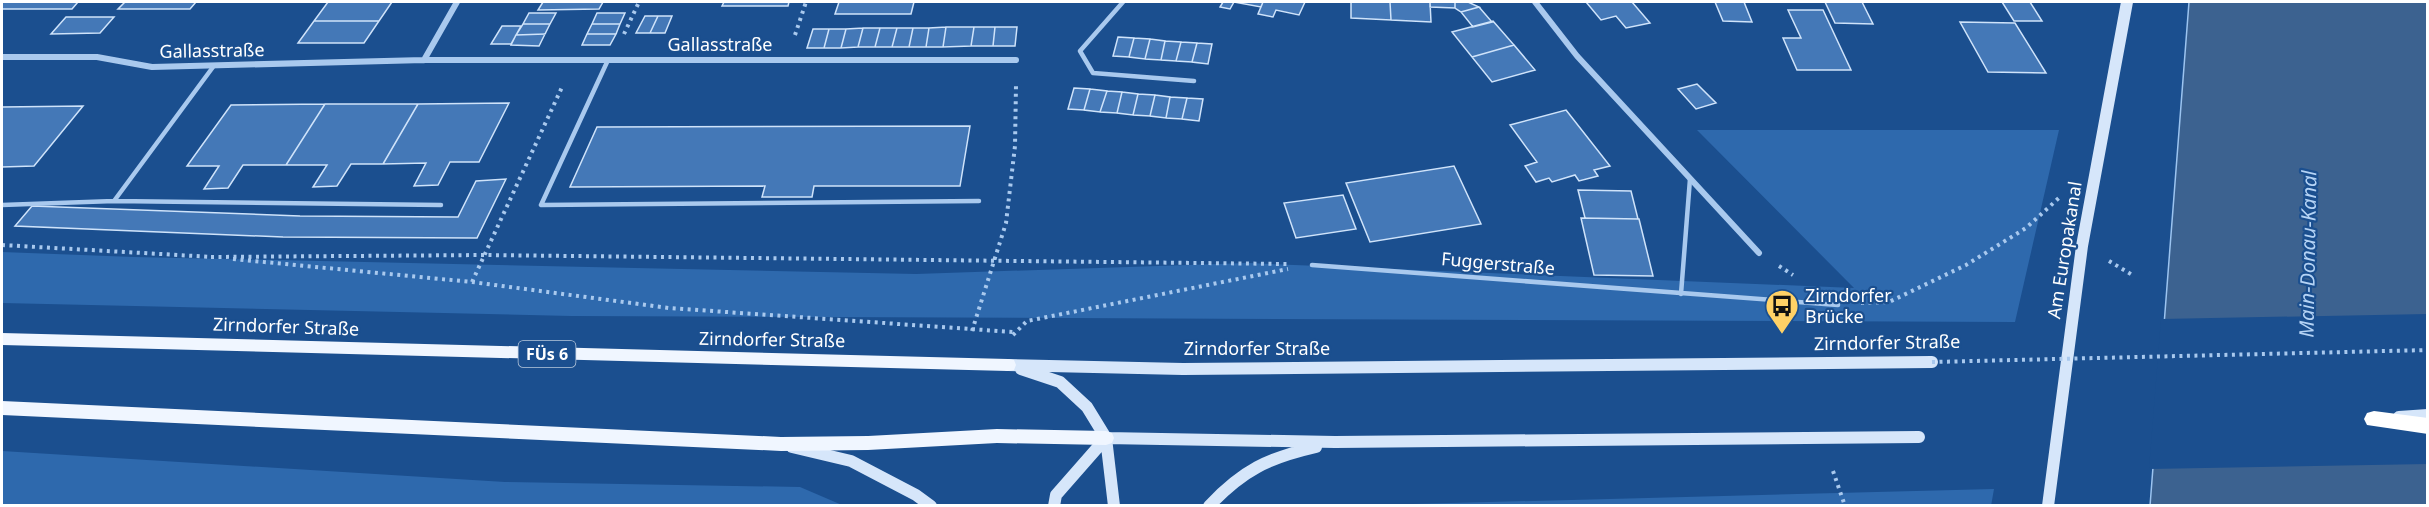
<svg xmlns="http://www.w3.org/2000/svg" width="2429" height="507" font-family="'Noto Sans',sans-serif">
	<rect width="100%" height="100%" fill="#1b4f8f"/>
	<!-- green -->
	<path fill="#2e69ad" d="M1697 130H2059L2015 322 571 316 2 303V252L134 257 916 274 1248 263 1854 288Z
		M2 451 505 482 800 487 842 505H2Z
		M1994 489 1991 506 1374 505Z"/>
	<!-- water -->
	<path fill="#3c6290" stroke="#9cc4f0" stroke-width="1.5" d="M2189 2H2427V505L2150 506Z"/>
	<!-- pier -->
	<path fill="#1b4f8f" d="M2427 314 2428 464 2149 469 2161 319Z"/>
	<!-- building -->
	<path fill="#4478b7" stroke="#cfe3fa" stroke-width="1.5" d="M2 2H78L72 9H2Z
		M125 2H196L190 9H118Z
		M328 2H392L379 21H314Z
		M543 2H603L599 9 538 10Z
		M724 2H789L788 6H722Z
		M839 2H914L911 14H835Z
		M1223 2H1263L1261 7 1234 2 1230 9 1220 7Z
		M1263 2H1305L1299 15 1276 10 1273 17 1258 14Z
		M1351 2H1390L1391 20 1351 18Z
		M1390 2H1430L1431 22 1391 20Z
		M1430 2H1455V8L1430 7Z
		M1455 2H1468L1479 7 1461 12 1455 8Z
		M1586 2H1632L1650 23 1626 28 1616 16 1601 20Z
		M1715 2H1744L1752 22 1723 21Z
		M1825 2H1862L1873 24 1835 23Z
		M2002 2H2030L2042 21H2014Z
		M1479 7 1492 22 1473 27 1461 12Z
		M1788 10H1823L1851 70H1797L1783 38H1801Z
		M529 13H556L550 24H523Z
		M597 13H625L620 24H592Z
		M645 16H658L650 33H636Z
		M658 16H672L665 33H650Z
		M66 17H114L100 33 51 34Z
		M314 21H379L364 43H298Z
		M1493 21 1514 45 1472 57 1452 32Z
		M1960 22 2015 23 2046 73 1988 72Z
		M523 24H550L545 34 516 35Z
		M592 24H620L616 34H587Z
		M502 26H521L511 44H491Z
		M946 27 943 47H926L929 28Z
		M946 27H974L971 46 943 47Z
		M974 27H995L993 46H971Z
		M995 27H1017L1015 46H993Z
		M863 28 858 47 841 48 846 29Z
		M863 28H880L875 47H858Z
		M880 28H897L892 47H875Z
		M897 28H913L909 47H892Z
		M913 28H929L926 47H909Z
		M813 29H829L824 48H807Z
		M829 29H846L841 48H824Z
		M545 34 539 46 511 45 516 35Z
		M587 34H616L610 45H582Z
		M1118 37 1134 38 1129 57 1113 56Z
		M1134 38 1150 39 1145 59 1129 57Z
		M1150 39 1165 41 1161 60 1145 59Z
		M1165 41 1181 42 1176 61 1161 60Z
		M1181 42 1197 43 1192 62 1176 61Z
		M1197 43 1212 44 1208 64 1192 62Z
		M1514 45 1535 70 1492 82 1472 57Z
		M1697 84 1716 103 1696 109 1678 89Z
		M1074 88 1090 89 1084 110 1068 109Z
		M1090 89 1107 91 1100 112 1084 110Z
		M1107 91 1122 92 1117 113 1100 112Z
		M1122 92 1138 94 1133 115 1117 113Z
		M1138 94 1155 95 1150 116 1133 115Z
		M1155 95 1170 97 1166 118 1150 116Z
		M1170 97 1187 98 1182 119 1166 118Z
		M1187 98 1203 99 1199 121 1182 119Z
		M509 103 479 162H450L438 185 414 186 426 163 383 164 418 104Z
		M325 104H418L383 164H351L337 186 313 187 327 165H286Z
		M325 104 286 165H243L228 188 204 189 219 166H187L231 105Z
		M83 106 34 166 2 167V107Z
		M1566 110 1610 166 1594 170 1598 176 1579 181 1575 175 1552 182 1549 178 1536 182 1525 166 1537 162 1510 125Z
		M970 126 960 186H814L812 197H762L765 186 570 187 597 127Z
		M1454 166 1481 224 1370 242 1346 183Z
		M506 179 477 238 283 237 15 226 32 206 300 216 458 217 476 181Z
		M1578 190 1631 191 1638 219 1585 218Z
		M1343 195 1356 229 1296 238 1284 203Z
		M1581 218 1639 219 1653 276 1594 275Z"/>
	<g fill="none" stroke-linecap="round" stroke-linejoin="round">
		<!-- path -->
		<path stroke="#a9c9ee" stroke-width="4" stroke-dasharray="3 4.5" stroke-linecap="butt" d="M624 34 639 2
			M795 35 806 2
			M2 245 213 257
			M211 257 484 255 1287 264
			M233 259 472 282 669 308 1013 332
			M2109 261 2134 276
			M1779 266 1793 275
			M472 282 563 85
			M1861 303 1889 302 1966 265 2026 228 2060 197
			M972 331 1006 223 1015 146 1016 85
			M1013 335 1027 321 1288 269
			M1833 471 1845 506"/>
		<!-- lane -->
		<path stroke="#a9c9ee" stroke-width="4.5" d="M1123 2 1080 51 1093 73 1194 81
			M608 60 541 205 979 201
			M213 67 114 201 441 205
			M2 205 114 201
			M1312 265 1838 305
			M1681 294 1690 179"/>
		<!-- street -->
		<path stroke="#a9c9ee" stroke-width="6" d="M1535 2 1577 56 1759 253
			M2 57H97L152 67 424 60H1016
			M424 60 457 2"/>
		<!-- secondary -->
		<path stroke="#d6e6fa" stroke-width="12" d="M1008 365 1183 369 1932 362
			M1021 369 1060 382 1087 407 1106 438 1114 506
			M2399 417 2428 415
			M1106 438 1335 442 1919 437
			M792 447 851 461 916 495 931 506
			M1054 506 1056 495 1106 438
			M1209 506C1243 470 1268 458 1316 447
			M2048 506 2082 246 2127 2"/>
		<!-- primary -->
		<path fill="#f0f6ff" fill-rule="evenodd" d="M2 333 1008 359 1014 360 1016 365 1014 370 1008 371 2 345Z
			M2 401 781 437 868 436 997 429 1106 431 1112 433 1114 438 1112 443 1106 445 997 443 868 450 781 451 2 415Z"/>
		<!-- highway -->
		<path fill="#fff" fill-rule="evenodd" d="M2374 411 2428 418V434L2367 425 2364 419 2367 413Z"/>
		<!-- path-bridge -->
		<path stroke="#a9c9ee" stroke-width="4" stroke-dasharray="3 4.5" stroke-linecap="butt" d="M1932 362 2428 350"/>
	</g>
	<!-- icons -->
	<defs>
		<g id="bus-pin" transform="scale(1.725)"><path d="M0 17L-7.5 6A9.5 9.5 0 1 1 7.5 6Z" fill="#ffd166" stroke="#1b4f8f"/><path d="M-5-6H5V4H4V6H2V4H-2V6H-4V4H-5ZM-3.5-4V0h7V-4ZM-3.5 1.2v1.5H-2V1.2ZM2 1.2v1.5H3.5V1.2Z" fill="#111"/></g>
	</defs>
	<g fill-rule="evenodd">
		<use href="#bus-pin" x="1782" y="306"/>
	</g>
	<g text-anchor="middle" stroke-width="4.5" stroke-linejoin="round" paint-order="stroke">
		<!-- shield labels -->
		<rect fill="#1b4f8f" stroke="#bbcadd" stroke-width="1.5" x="518.5" y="341" width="57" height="26" rx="4.5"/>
		<g font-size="16" font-weight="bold" fill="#fff">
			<text x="547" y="360">FÜs 6</text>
		</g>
		<!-- street labels -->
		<g font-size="18" fill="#fff" stroke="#1b4f8f">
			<text x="720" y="51">Gallasstraße</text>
			<text transform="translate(212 51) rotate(-1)" y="6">Gallasstraße</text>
			<text transform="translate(2065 250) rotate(-81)" y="6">Am Europakanal</text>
			<text transform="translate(1498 264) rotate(5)" y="6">Fuggerstraße</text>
			<text transform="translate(286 327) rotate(2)" y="6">Zirndorfer Straße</text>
			<text transform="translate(772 340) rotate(1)" y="6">Zirndorfer Straße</text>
			<text transform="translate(1887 343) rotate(-1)" y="6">Zirndorfer Straße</text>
			<text x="1257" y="355">Zirndorfer Straße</text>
		</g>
		<!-- poi labels -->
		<g font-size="18" fill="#fff" stroke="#1b4f8f" text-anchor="start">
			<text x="1805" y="302">Zirndorfer<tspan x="1805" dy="21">Brücke</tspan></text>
		</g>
		<!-- water labels -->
		<g font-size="20" font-style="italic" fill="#b5d3f5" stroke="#1b4f8f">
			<text transform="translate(2308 254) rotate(-89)" y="7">Main-Donau-Kanal</text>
		</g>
	</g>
	<!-- border -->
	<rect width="2429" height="507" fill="none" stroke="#ffffff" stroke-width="6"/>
</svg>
